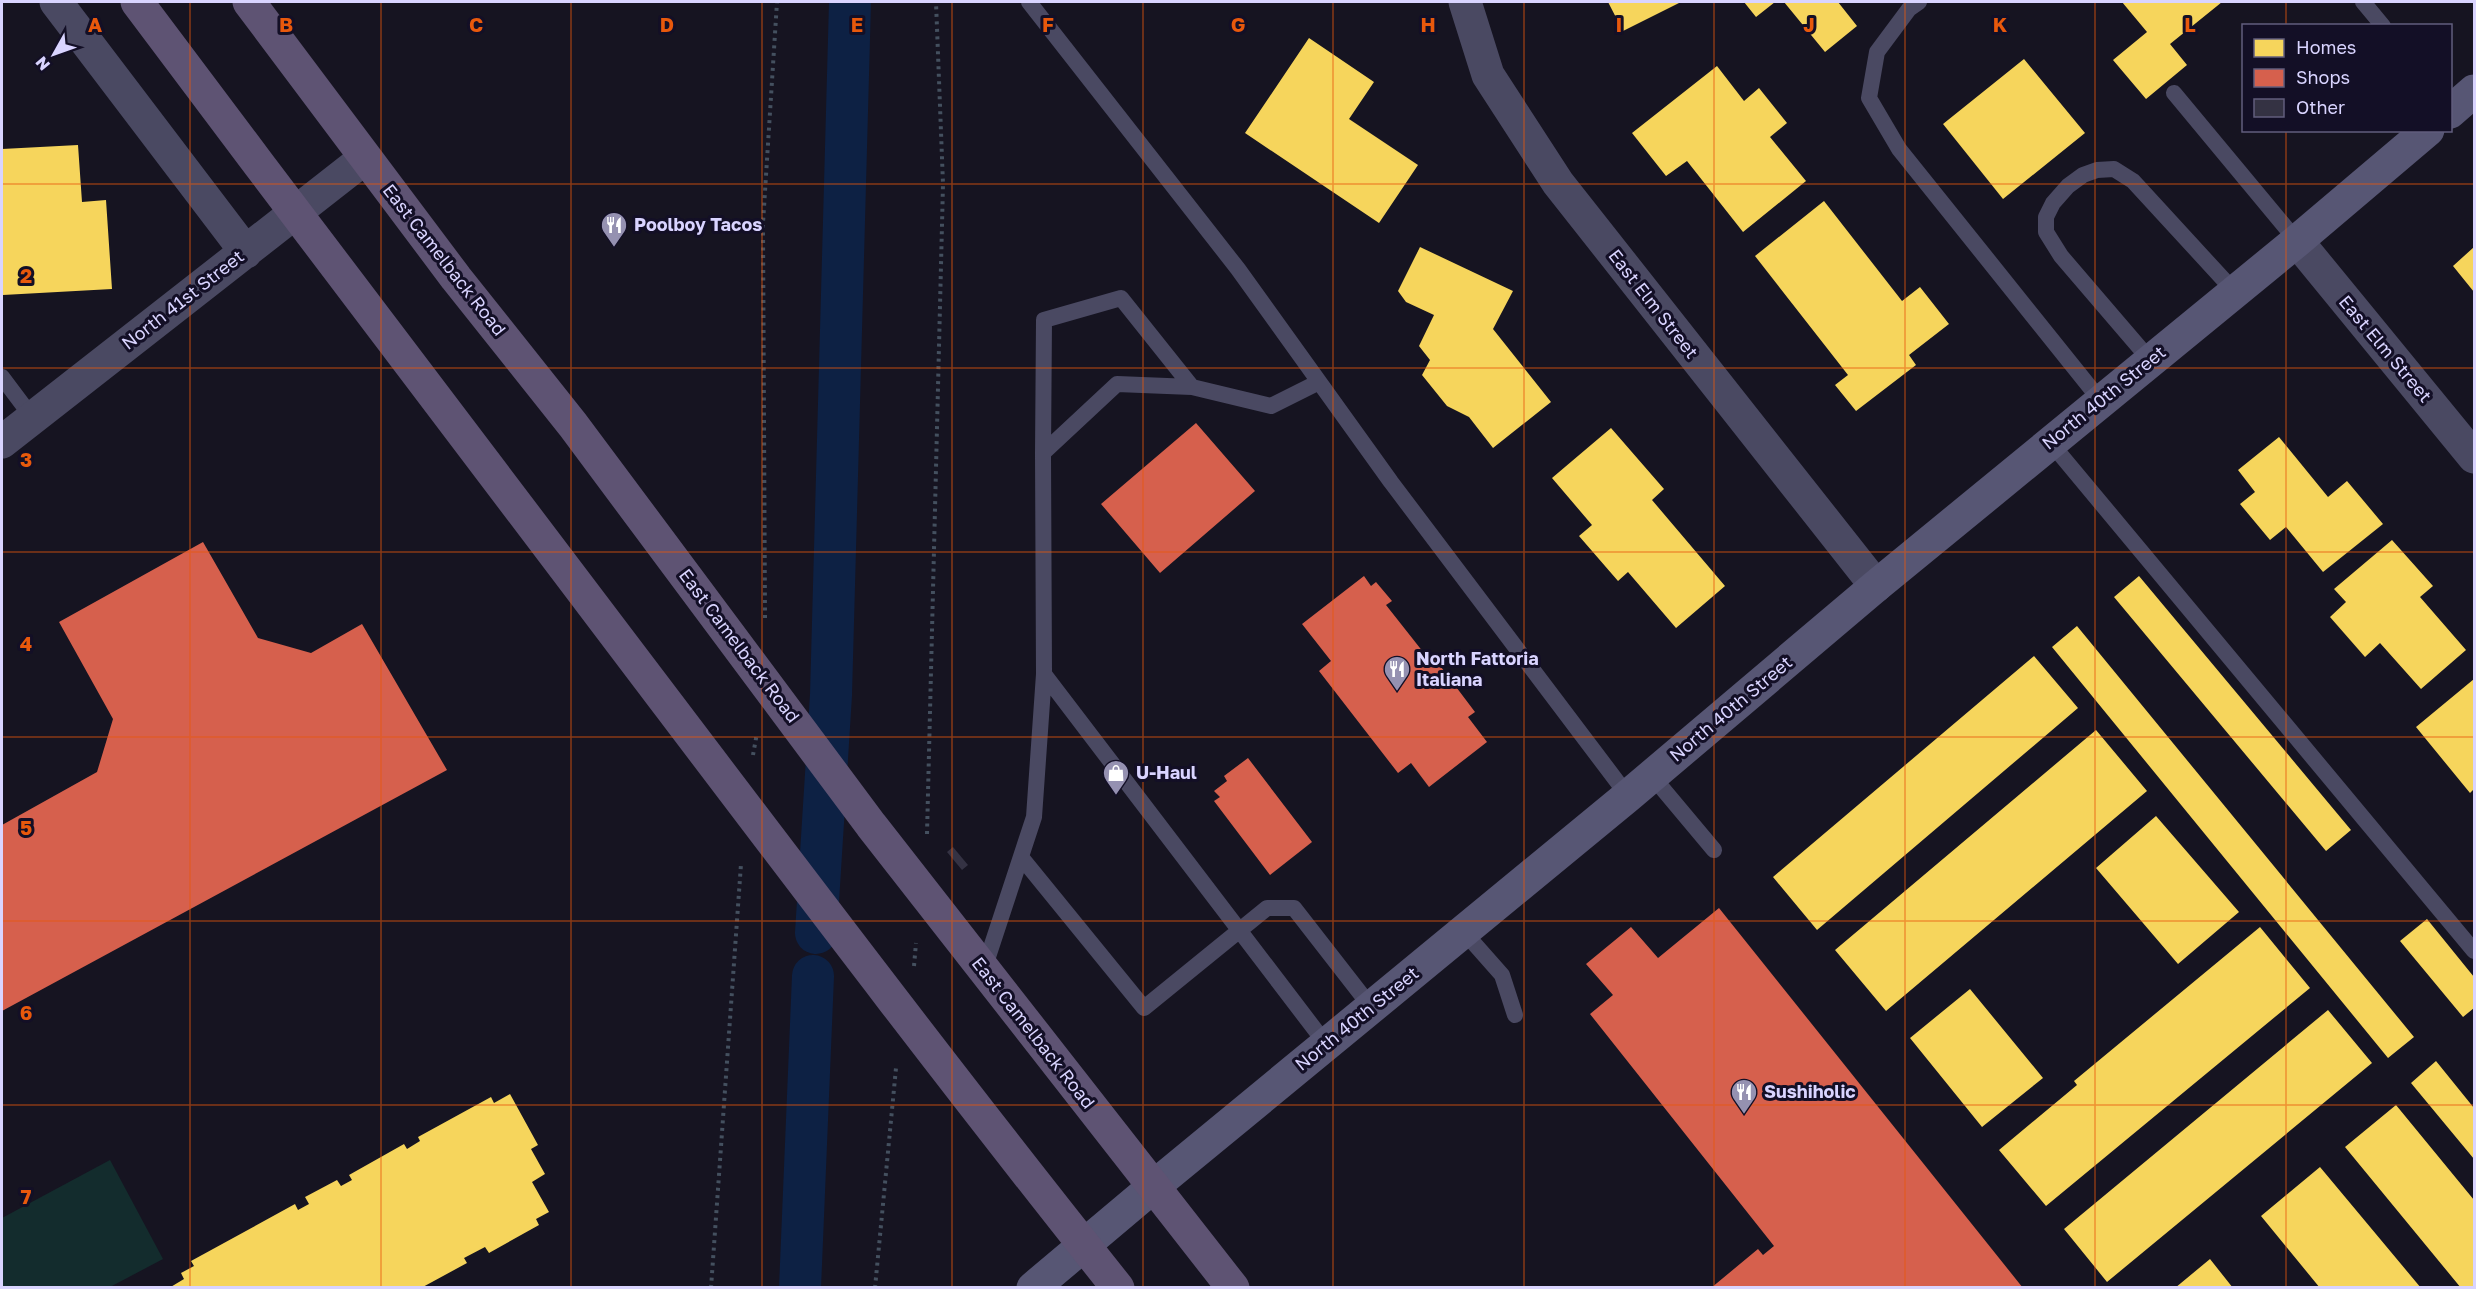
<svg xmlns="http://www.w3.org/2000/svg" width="2476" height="1289" font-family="'Golos Text',sans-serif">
	<rect width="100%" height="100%" fill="#161421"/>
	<!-- green -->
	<path fill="#132c2d" d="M110 1160 163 1259 110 1287H2V1218Z"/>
	<!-- homes -->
	<path fill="#f6d55c" d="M1608 2H1681L1623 31Z
		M1744 2H1775L1756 17Z
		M1784 2H1838L1857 26 1825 52Z
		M2122 2H2222L2170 44 2187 65 2146 99 2113 60 2147 32Z
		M1309 38 1374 82 1349 119 1418 165 1379 223 1245 133Z
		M2024 59 2085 133 2003 199 1943 124Z
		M1717 66 1744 101 1759 88 1787 123 1770 137 1806 181 1743 232 1687 161 1666 176 1632 133Z
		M78 145 82 202 106 200 112 289 3 295 2 149Z
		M1824 201 1902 301 1920 287 1949 324 1909 355 1916 365 1856 411 1835 385 1848 375 1755 256Z
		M1420 247 1513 291 1493 329 1551 402 1493 448 1469 417 1447 406 1422 375 1430 360 1419 346 1434 315 1406 302 1398 291Z
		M2474 247V292L2453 266Z
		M1611 428 1664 489 1652 500 1725 586 1676 628 1628 572 1618 581 1579 536 1592 525 1552 478Z
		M2279 437 2328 497 2347 481 2383 524 2323 572 2286 527 2270 540 2240 504 2255 492 2238 470Z
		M2392 540 2433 586 2420 597 2466 650 2421 689 2380 643 2365 657 2330 617 2346 602 2334 589Z
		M2139 576 2351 830 2326 851 2114 597Z
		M2077 626 2414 1037 2388 1058 2052 647Z
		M2034 656 2078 708 1817 930 1773 877Z
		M2474 679V789L2470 793 2416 727Z
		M2096 730 2147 791 1886 1011 1835 950Z
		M2156 816 2239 912 2178 964 2096 868Z
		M2427 919 2474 977V1008L2463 1017 2400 941Z
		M2260 927 2310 988 2046 1206 1999 1150 2077 1085 2074 1081Z
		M1970 989 2043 1078 1982 1127 1910 1038Z
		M2328 1010 2372 1063 2107 1282 2064 1229Z
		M2436 1061 2474 1108V1159L2411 1083Z
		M510 1094 538 1145 531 1149 545 1174 532 1182 549 1212 536 1219 539 1225 489 1253 485 1247 464 1258 467 1263 421 1288H169L184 1279 181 1273 194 1266 191 1261 295 1204 298 1210 309 1204 305 1197 337 1180 341 1186 352 1180 349 1175 404 1144 407 1149 420 1141 418 1137 491 1097 494 1103Z
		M2396 1105 2474 1200V1288H2461L2345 1147Z
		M2320 1167 2421 1288H2320L2261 1216Z
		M2210 1259 2233 1288H2175Z"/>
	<!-- shops -->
	<path fill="#d6604d" d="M1196 423 1255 491 1160 573 1101 504Z
		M203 542 258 638 311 653 362 624 447 770 2 1011V825L97 772 113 719 59 622Z
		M1364 576 1371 586 1376 582 1392 601 1386 605 1431 662 1435 659 1475 712 1468 717 1487 742 1429 787 1411 763 1398 773 1319 671 1331 661 1302 624Z
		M1248 758 1312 842 1270 875 1214 801 1220 797 1214 791 1227 781 1224 776Z
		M1719 908 2023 1288H1711L1758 1249 1763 1255 1774 1246 1590 1014 1613 995 1586 964 1631 927 1658 958Z"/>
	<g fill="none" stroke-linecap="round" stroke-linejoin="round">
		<!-- canal -->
		<path stroke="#0d2144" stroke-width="42" d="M816 933 831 695 850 2
			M800 1288 813 976"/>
	</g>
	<!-- building -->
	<path fill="#343243" d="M953 847 968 865 962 870 947 852Z"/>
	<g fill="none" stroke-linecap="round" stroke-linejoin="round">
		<!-- path -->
		<path stroke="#44505f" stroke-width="4" stroke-dasharray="3 4.5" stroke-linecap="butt" d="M765 618 763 223 777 2
			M753 755 757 733
			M927 834 943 184 936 2
			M914 966 916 943
			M711 1288 741 864
			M875 1288 896 1068"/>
		<!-- lane -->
		<path stroke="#4a4962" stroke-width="16" d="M1029 2 1238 269 1391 482 1628 796
			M1919 2 1909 9 1877 52 1869 98 1899 149 2101 401
			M2363 2 2383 26
			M2174 93 2297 241
			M2151 361 2061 256 2046 232V217L2053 203 2068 186 2083 175 2097 170 2114 169 2133 181 2235 292
			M2 377 32 417
			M1319 382 1271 406 1192 387 1117 384 1043 453 1044 674 1326 1044
			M2050 442 2474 951
			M1043 453 1044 320 1121 298 1192 387
			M1652 776 1714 850
			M1021 857 1144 1008 1267 908H1294L1371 1007
			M1464 932 1502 975 1515 1015
			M984 969 1034 817 1044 674"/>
		<!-- street -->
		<path stroke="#4a4962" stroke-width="33" d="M56 2 246 252
			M1465 2 1488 75 1558 183 1876 586
			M2297 241 2474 457
			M2 442 365 158"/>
		<!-- secondary -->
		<path stroke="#575674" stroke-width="33" d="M2450 112 2474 91
			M1033 1288 1153 1187 1628 796 1876 586 2297 241 2428 130"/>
		<!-- primary -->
		<path stroke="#5e5373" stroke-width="33" d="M137 2C301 221 466 439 632 657 792 868 952 1080 1118 1288
			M249 2 456 278 573 425 871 825 1233 1288"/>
	</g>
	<!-- grid -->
	<path fill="none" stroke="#e8590c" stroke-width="1.5" stroke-opacity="0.55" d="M190 2V1288M381 2V1288M571 2V1288M762 2V1288M952 2V1288M1143 2V1288M1333 2V1288M1524 2V1288M1714 2V1288M1905 2V1288M2095 2V1288M2286 2V26M2286 130V1288M2 184H2474M2 368H2474M2 552H2474M2 737H2474M2 921H2474M2 1105H2474"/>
	<!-- icons -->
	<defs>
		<g id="restaurant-pin" transform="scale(1.35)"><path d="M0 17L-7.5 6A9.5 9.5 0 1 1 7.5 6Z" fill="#9591b1" stroke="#130f26"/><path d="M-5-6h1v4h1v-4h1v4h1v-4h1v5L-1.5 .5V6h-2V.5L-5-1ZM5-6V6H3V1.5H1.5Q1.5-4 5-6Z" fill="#fff"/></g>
		<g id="shop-pin" transform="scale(1.35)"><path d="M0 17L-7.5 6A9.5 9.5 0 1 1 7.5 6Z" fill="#9591b1" stroke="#130f26"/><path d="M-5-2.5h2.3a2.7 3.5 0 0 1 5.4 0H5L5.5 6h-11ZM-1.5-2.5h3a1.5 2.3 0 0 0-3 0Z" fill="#fff"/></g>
	</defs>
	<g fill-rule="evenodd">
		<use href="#restaurant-pin" x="614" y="225"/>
		<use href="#restaurant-pin" x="1397" y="669"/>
		<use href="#shop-pin" x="1116" y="773"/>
		<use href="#restaurant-pin" x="1744" y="1092"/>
	</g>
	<g text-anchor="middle" stroke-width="6" stroke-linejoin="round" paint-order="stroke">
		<!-- poi labels -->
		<g font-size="18" font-weight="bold" fill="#d9d4ff" stroke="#130f26" text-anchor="start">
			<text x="634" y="231">Poolboy Tacos</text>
			<text x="1416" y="665">North Fattoria<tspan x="1416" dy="21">Italiana</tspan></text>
			<text x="1136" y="779">U-Haul</text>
			<text x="1764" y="1098">Sushiholic</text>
		</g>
		<!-- street labels -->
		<g font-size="18" fill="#d9d4ff" stroke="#130f26">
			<text transform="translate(444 260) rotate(52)" y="6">East Camelback Road</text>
			<text transform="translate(183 300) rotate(-38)" y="6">North 41st Street</text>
			<text transform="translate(1653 304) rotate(52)" y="6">East Elm Street</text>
			<text transform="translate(2385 349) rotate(50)" y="6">East Elm Street</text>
			<text transform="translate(2104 398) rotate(-39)" y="6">North 40th Street</text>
			<text transform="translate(739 646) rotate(53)" y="6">East Camelback Road</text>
			<text transform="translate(1731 709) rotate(-40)" y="6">North 40th Street</text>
			<text transform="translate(1357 1019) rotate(-39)" y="6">North 40th Street</text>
			<text transform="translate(1033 1033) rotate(52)" y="6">East Camelback Road</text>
		</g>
	</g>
	<g font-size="20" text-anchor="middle" font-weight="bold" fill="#e8590c" stroke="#130f26" stroke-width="6" stroke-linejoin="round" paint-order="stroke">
		<text x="95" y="32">A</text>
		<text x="286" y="32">B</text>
		<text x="476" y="32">C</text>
		<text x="667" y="32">D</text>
		<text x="857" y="32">E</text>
		<text x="1048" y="32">F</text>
		<text x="1238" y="32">G</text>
		<text x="1428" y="32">H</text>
		<text x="1619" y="32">I</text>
		<text x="1809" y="32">J</text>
		<text x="2000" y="32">K</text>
		<text x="2190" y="32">L</text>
		<text x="26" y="283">2</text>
		<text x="26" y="467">3</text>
		<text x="26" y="651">4</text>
		<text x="26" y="835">5</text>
		<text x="26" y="1020">6</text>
		<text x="26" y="1204">7</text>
	</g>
	<!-- border -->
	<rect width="2476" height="1289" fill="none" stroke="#d9d4ff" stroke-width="6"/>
	<!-- legend -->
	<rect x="2242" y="24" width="210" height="108" fill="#130f26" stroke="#625e7d" stroke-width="1.5"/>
	<rect x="2254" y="39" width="30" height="18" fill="#f6d55c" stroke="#625e7d" stroke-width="1.5"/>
	<text x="2296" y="54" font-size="18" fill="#d9d4ff">Homes</text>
	<rect x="2254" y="69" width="30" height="18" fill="#d6604d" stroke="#625e7d" stroke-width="1.5"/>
	<text x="2296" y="84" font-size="18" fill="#d9d4ff">Shops</text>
	<rect x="2254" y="99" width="30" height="18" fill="#343243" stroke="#625e7d" stroke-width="1.5"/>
	<text x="2296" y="114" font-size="18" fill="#d9d4ff">Other</text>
	<!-- north arrow -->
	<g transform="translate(54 54) rotate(230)" stroke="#130f26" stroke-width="4.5" paint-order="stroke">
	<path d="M0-4.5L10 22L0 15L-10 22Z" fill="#d9d4ff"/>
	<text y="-9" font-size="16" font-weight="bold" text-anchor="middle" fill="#d9d4ff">N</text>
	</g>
</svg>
